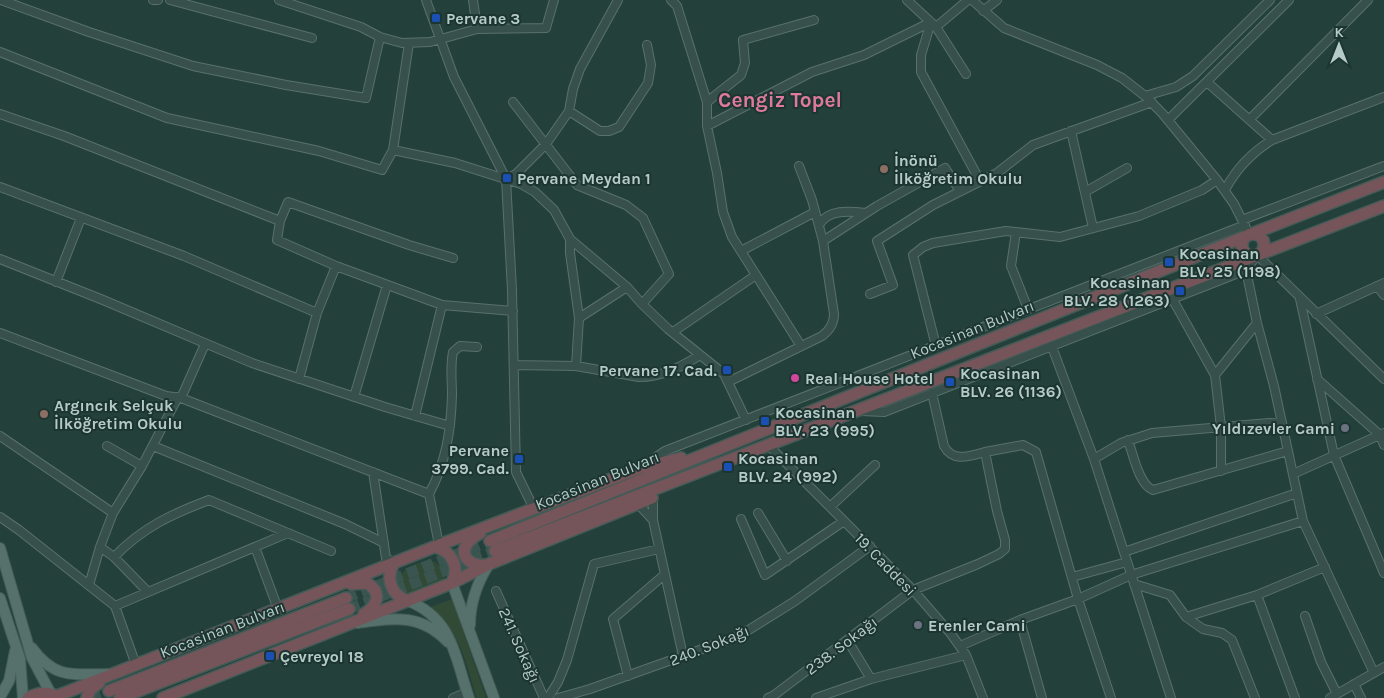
<svg xmlns="http://www.w3.org/2000/svg" width="1384" height="698" font-family="Karla,sans-serif">
	<rect width="100%" height="100%" fill="#24403b"/>
	<!-- green -->
	<path fill="#304a36" d="M432 561C441 564 445 571 443 581L412 599 398 588C395 571 417 561 432 561Z
		M452 599 486 698H477C469 675 464 646 448 626 442 619 435 614 428 608Z"/>
	<g fill="none" stroke-linecap="round" stroke-linejoin="round">
		<!-- highway-tunnel -->
		<path stroke="#3a5550" stroke-width="11" stroke-dasharray="11 5.5" stroke-linecap="butt" d="M346 598 490 541
			M349 609 495 551
			M90 698 109 691"/>
		<!-- minor casing -->
		<g stroke="#59706c" stroke-width="10">
			<path id="minor" d="M1 0 89 32 193 66 286 85 366 98 380 37
				M153 0H158
				M170 0 312 38
				M279 0 361 27 380 37 402 43 430 42 477 29 546 28 554 0
				M426 0 454 77 506 179 512 290 516 472 534 509
				M473 0 477 29
				M671 0 677 6 707 102
				M907 0 936 27 966 74
				M972 0 1004 28 1097 65 1122 78 1145 96 1162 113 1217 180 1234 204 1246 228
				M983 11 997 0
				M931 22 921 55V72L980 181
				M936 27 968 0
				M0 52 167 118 319 151 382 170 393 150 409 43
				M1207 82 1272 140
				M1145 96 1176 87 1193 76 1270 0
				M513 102 577 185 626 205 643 218 669 274 642 304
				M569 111 600 131H609L619 127 648 83 651 65 647 45
				M0 114 64 136 280 221
				M1250 119 1368 0
				M1168 120 1289 0
				M707 126 812 72 864 55 931 22
				M1071 131 1093 228
				M393 150 455 163 521 184 535 192 554 210 570 239 627 287 642 304 668 329 724 374 746 420
				M506 179 516 174 546 144 569 111 573 89 580 69 618 0
				M0 187 184 256 317 313
				M1225 190C1236 169 1251 153 1272 140L1384 97
				M1085 192 1127 168
				M1242 220 1384 166
				M819 225C828 209 849 211 866 213
				M1016 232 1011 266 1028 309
				M570 239V253L579 318 576 366
				M823 241 877 206 945 168 960 191
				M741 251 815 212
				M453 258 409 245 288 202 280 221 277 240 336 266 442 305 513 311
				M0 259 103 300 252 363 385 407 450 426
				M1246 270 1257 323 1274 386 1303 521 1374 673
				M56 282 81 218
				M1377 286 1384 295
				M870 294 893 285 877 241 933 205 997 173 1033 145 1152 102
				M1300 299 1334 455 1384 573
				M1173 300 1215 375 1221 427V471
				M1316 314 1384 283
				M579 318 627 287
				M673 332 756 275
				M0 333 166 396 181 398 429 494 439 545
				M801 346 732 237 723 212 717 173 707 126V102L741 75 745 63 743 40 814 20
				M936 346 913 255 923 247 933 243 1006 231 1060 237 1139 216 1202 190 1217 180
				M1052 347 1094 459 1171 698
				M514 365 576 366 639 377C662 377 681 367 700 355
				M1215 375 1257 323
				M299 379 317 313 336 266
				M1317 379 1380 435 1384 445
				M728 382 822 336C830 330 834 323 834 314L823 241 812 200 799 166
				M932 393 944 446C953 463 970 456 985 452
				M354 397 387 285
				M181 398 205 344
				M861 411 884 412 1246 270 1257 255 1384 379
				M415 416 442 305
				M0 436 113 513
				M1128 440C1133 454 1139 485 1153 490L1288 451
				M768 445 913 590 951 634 966 655 983 698
				M107 446 142 466
				M153 446 345 524 384 543
				M1094 459 1121 443 1152 433 1282 422
				M646 464 665 451 1245 225
				M373 472 386 558 394 563
				M1293 474 1384 433
				M429 494C446 463 451 430 452 395 452 382 450 366 453 352L460 346 477 347
				M653 498V520L683 656
				M638 504 653 520
				M830 507 875 465
				M758 513 787 561
				M0 517 19 530 115 606 136 665
				M741 519 765 575 844 521
				M100 547 114 557 148 592
				M255 547 278 609
				M1124 552 1297 493
				M114 557C143 527 172 514 209 500L331 551
				M1072 577 1127 562
				M1134 584 1170 595 1186 617 1257 595 1325 567
				M89 585 100 547 113 513 142 466 178 397
				M496 591 544 698
				M1257 595 1295 698
				M115 606 288 533
				M1305 616 1321 662 1337 694
				M1186 617 1203 629 1222 633 1232 640 1255 698
				M1020 620 1042 698
				M848 641 871 679
				M960 646 1020 620 1078 599 1131 575 1303 521
				M628 676 613 619 664 575
				M1354 684 1361 698
				M453 698 467 692
				M548 698 558 682 567 660 594 564 659 549
				M558 698 590 689 739 636 795 601 870 546
				M768 698 773 696 913 590 978 564 999 554 1005 549V540L997 511 985 452 1023 445 1036 452 1078 599 1111 698
				M816 698 871 679 966 655
				M1330 698 1384 667"/>
		</g>
		<!-- major casing -->
		<g stroke="#455c58" stroke-width="12">
			<path id="major" d="M0 548 32 658 51 694
				M452 583 494 698
				M0 598 20 659 23 698
				M408 601C453 618 455 658 469 698
				M358 623C394 618 420 613 448 642
				M470 625C470 602 477 583 489 564
				M32 648C55 680 74 674 110 674
				M0 697 9 681 15 651"/>
		</g>
		<!-- highway casing -->
		<g stroke="#435b57" stroke-width="14">
			<path id="highway" d="M1242 245a11 11 0 1 1 22 0a11 11 0 1 1-22 0Z
				M480 533C476 536 470 539 467 544 458 557 473 567 486 565
				M490 541 1249 235 1384 182
				M435 547C452 551 460 567 452 583
				M495 551 1384 206
				M394 563C385 578 391 595 408 601
				M351 584 367 583C383 593 377 606 364 614
				M109 691 346 598
				M57 696 439 545 640 468 681 458
				M28 698C39 692 49 691 60 698
				M87 698 90 690 99 683
				M120 698 349 609
				M163 698 452 583 489 564 652 498"/>
		</g>
		<!-- minor -->
		<use href="#minor" stroke="#38504c" stroke-width="8"/>
		<!-- major -->
		<use href="#major" stroke="#56706b" stroke-width="10"/>
		<!-- highway -->
		<use href="#highway" stroke="#76555a" stroke-width="11"/>
	</g>
	<!-- markers -->
	<g fill="#1a4fb4" stroke="#1d3531" stroke-width="2">
		<rect x="431" y="13" width="10" height="10" rx="2.5"/>
		<rect x="502" y="173" width="10" height="10" rx="2.5"/>
		<rect x="1164" y="257" width="10" height="10" rx="2.5"/>
		<rect x="1175" y="286" width="10" height="10" rx="2.5"/>
		<rect x="722" y="365" width="10" height="10" rx="2.5"/>
		<rect x="945" y="377" width="10" height="10" rx="2.5"/>
		<rect x="760" y="416" width="10" height="10" rx="2.5"/>
		<rect x="514" y="454" width="10" height="10" rx="2.5"/>
		<rect x="723" y="462" width="10" height="10" rx="2.5"/>
		<rect x="265" y="651" width="10" height="10" rx="2.5"/>
	</g>
	<g fill="#8d6e63" stroke="#1d3531" stroke-width="2">
		<circle cx="884" cy="169" r="5"/>
		<circle cx="44" cy="414" r="5"/>
	</g>
	<circle fill="#d1479c" stroke="#1d3531" stroke-width="2" cx="795" cy="378" r="5"/>
	<g fill="#6b7280" stroke="#1d3531" stroke-width="2">
		<circle cx="1345" cy="428" r="5"/>
		<circle cx="918" cy="625" r="5"/>
	</g>
	<g text-anchor="middle" stroke-width="4" stroke-linejoin="round" paint-order="stroke">
		<!-- poi labels -->
		<g font-size="16" font-weight="bold" fill="#b5cbc7" stroke="#1d3531" text-anchor="start">
			<text x="446" y="24">Pervane 3</text>
			<text x="894" y="166">İnönü<tspan x="894" dy="18">İlköğretim Okulu</tspan></text>
			<text x="517" y="184">Pervane Meydan 1</text>
			<text x="1179" y="259">Kocasinan<tspan x="1179" dy="18">BLV. 25 (1198)</tspan></text>
			<text x="1170" y="288" text-anchor="end">Kocasinan<tspan x="1170" dy="18">BLV. 28 (1263)</tspan></text>
			<text x="717" y="376" text-anchor="end">Pervane 17. Cad.</text>
			<text x="960" y="379">Kocasinan<tspan x="960" dy="18">BLV. 26 (1136)</tspan></text>
			<text x="805" y="384">Real House Hotel</text>
			<text x="54" y="411">Argıncık Selçuk<tspan x="54" dy="18">İlköğretim Okulu</tspan></text>
			<text x="775" y="418">Kocasinan<tspan x="775" dy="18">BLV. 23 (995)</tspan></text>
			<text x="1335" y="434" text-anchor="end">Yıldızevler Cami</text>
			<text x="509" y="456" text-anchor="end">Pervane<tspan x="509" dy="18">3799. Cad.</tspan></text>
			<text x="738" y="464">Kocasinan<tspan x="738" dy="18">BLV. 24 (992)</tspan></text>
			<text x="928" y="631">Erenler Cami</text>
			<text x="280" y="662">Çevreyol 18</text>
		</g>
		<!-- street labels -->
		<g font-size="16" fill="#b5cbc7" stroke="#1d3531">
			<text transform="translate(972 329) rotate(-22)" y="6">Kocasinan Bulvarı</text>
			<text transform="translate(597 480) rotate(-22)" y="6">Kocasinan Bulvarı</text>
			<text transform="translate(886 564) rotate(46)" y="6">19. Caddesi</text>
			<text transform="translate(222 629) rotate(-21)" y="6">Kocasinan Bulvarı</text>
			<text transform="translate(520 645) rotate(66)" y="6">241. Sokağı</text>
			<text transform="translate(709 645) rotate(-22)" y="6">240. Sokağı</text>
			<text transform="translate(841 645) rotate(-37)" y="6">238. Sokağı</text>
		</g>
		<!-- district labels -->
		<g font-size="21" font-weight="bold" fill="#de7a9b" stroke="#1d3531">
			<text x="780" y="107">Cengiz Topel</text>
		</g>
	</g>
	<!-- north arrow -->
	<g transform="translate(1339 45)" stroke="#1d3531" stroke-width="4" paint-order="stroke">
	<path d="M0-4L9 19L0 12L-9 19Z" fill="#b5cbc7"/>
	<text y="-8" font-size="14" font-weight="bold" text-anchor="middle" fill="#b5cbc7">K</text>
	</g>
</svg>
